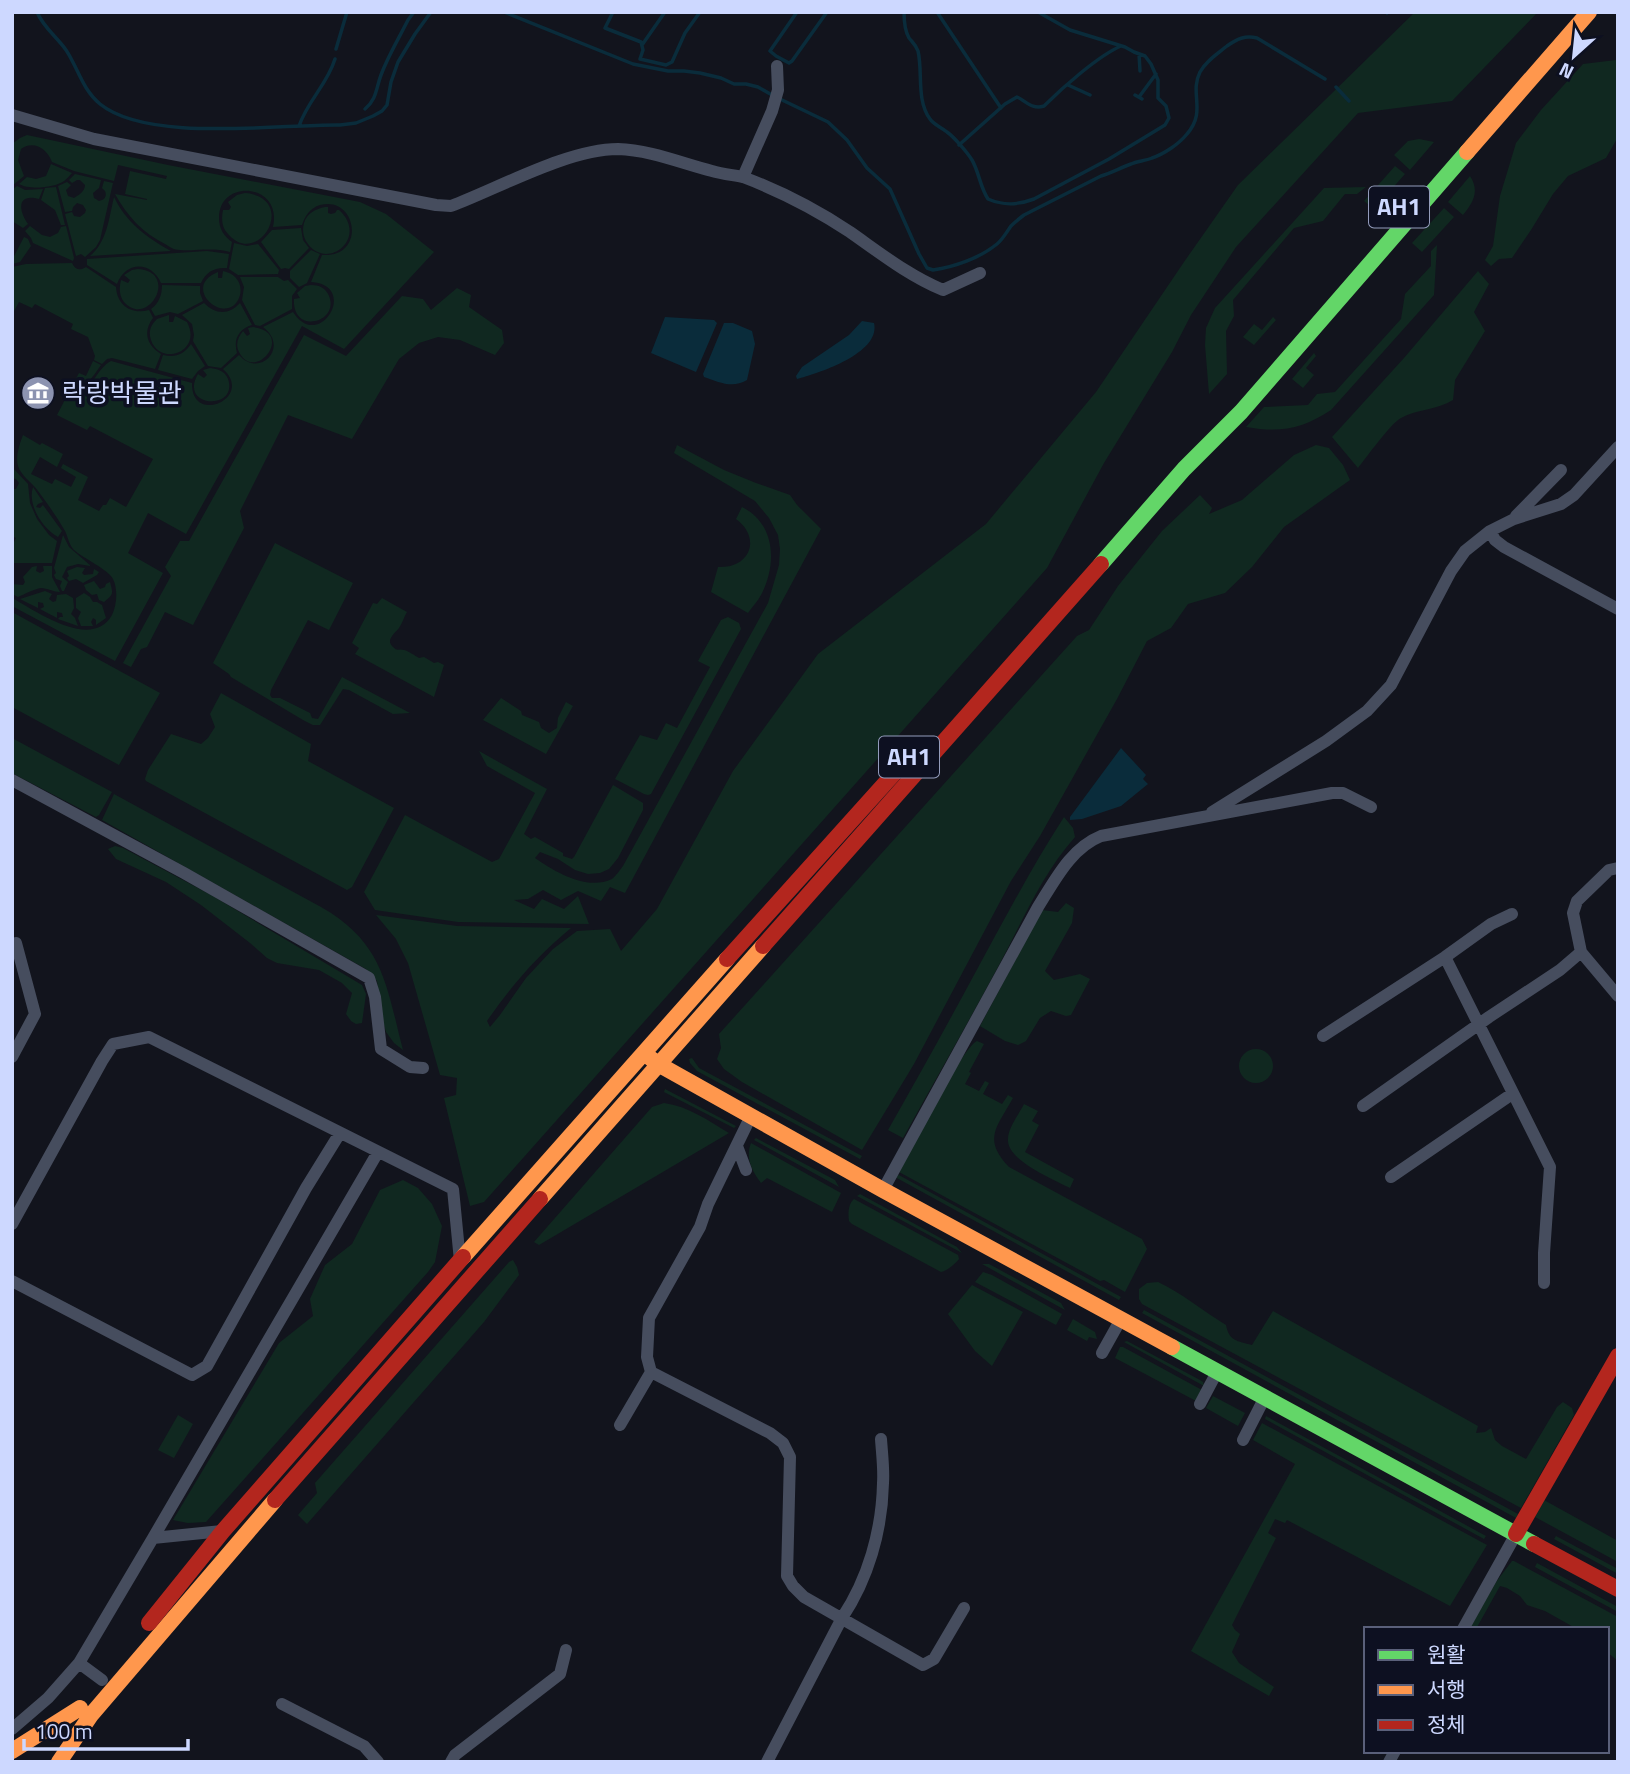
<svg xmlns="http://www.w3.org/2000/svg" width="1630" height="1774" font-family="'Titillium Web','Noto Sans KR',sans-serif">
	<rect width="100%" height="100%" fill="#12141d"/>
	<!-- green -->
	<path fill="#102820" d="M1415 12H1538L1452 101 1358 113 1236 247 1191 315 1172 352 1104 463 1047 568 484 1202 470 1206 444 1098 456 1095 457 1078 440 1075 408 963 396 939 376 915 457 926 571 928C538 955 511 986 487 1021L490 1027 500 1015 526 978 553 949 577 931 610 929 621 951 657 909 733 771 818 654 986 524 1096 392 1184 262 1238 185Z
		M1618 56V137L1606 158 1568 176 1553 194 1531 230 1512 258 1499 259 1491 266 1485 260 1493 246 1500 196 1516 143 1541 110 1583 64 1616 60Z
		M27 135 168 165 360 202 386 214 434 252 344 349 302 326 186 534 148 513 128 553 163 573 115 661 12 606V598C36 611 92 651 112 615 117 605 118 589 113 579 109 570 83 558 74 550 69 545 68 537 65 531 57 517 47 503 38 491 32 482 21 476 18 466 15 457 20 443 23 435L40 445 42 443 63 454 57 467 40 457 31 474 52 484 55 479 71 487 76 477 61 468 63 464 88 477 78 500 99 511 103 505H106L110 498 126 507 153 459 90 426 87 430 57 415 70 390C92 396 95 369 111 361L192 383C191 426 255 398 223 369L239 355C260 379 290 347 263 327L293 312C319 353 360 285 311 282L322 255C367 258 357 195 320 205 310 208 305 216 302 225L273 227C283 183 219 178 219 218 219 229 224 236 232 242L230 252C213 247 197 251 180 250 174 250 170 247 165 244 143 233 127 216 115 194L147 200V199L125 194 130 171 166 179 167 176 118 165 114 181 74 171 52 162C47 149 34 140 21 149L18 160 24 176 12 186V144L20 138Z
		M1419 139 1434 142 1410 170 1394 155 1408 141Z
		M51 164 72 173C70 175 66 180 64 181 54 188 29 190 19 184L27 177 36 179 46 176Z
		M1395 166 1405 174 1374 209 1364 201Z
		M75 174 101 180 99 188 93 193 94 198 99 201C105 200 107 196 105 191L102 188 104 181 113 183 100 240 96 247 85 257 81 254 76 256 65 214 72 212 74 216 80 217 85 213 86 210 83 205 77 203 73 207 72 211 65 212 58 186 67 182 71 185 66 190 68 196 74 198C79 195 85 191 85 185L80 180H77L72 183 69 180Z
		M1470 176C1480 191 1473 203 1463 215L1448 202Z
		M17 186 25 190 43 189 39 199C17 193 18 210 28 224L23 228 12 221V190Z
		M56 187 65 225H61L55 210 41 200 45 188Z
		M1366 187 1357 194H1345L1323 221 1294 228 1233 300 1234 316 1226 331 1227 374 1209 394 1205 345 1206 328 1215 308 1324 188Z
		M245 193C299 198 259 268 229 235 222 228 221 220 223 210H229L231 207 228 202 237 195Z
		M114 197C126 222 147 238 171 251L90 256C107 242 109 218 114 197Z
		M325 207H328V213L331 214 335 213 337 210H339C369 237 328 271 308 244 303 238 302 230 304 223 307 213 316 209 325 207Z
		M1444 208 1454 217 1422 252 1412 243Z
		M30 226 42 235 50 237 58 233 61 227 66 226 74 258 73 261 33 243 31 238 25 231Z
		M301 228 303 240 309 248 289 269 285 268 281 269 261 242 272 230Z
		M24 237 28 239 31 246 20 262 12 264V260Z
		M234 243 247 246 258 244 279 270 278 274 238 275 229 269Z
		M1437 245 1434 295 1331 410C1302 429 1281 433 1246 427L1264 407 1308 405 1317 394 1335 392 1401 319 1405 294 1431 266V251Z
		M311 250 320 254 307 283 299 287 290 278V271Z
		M207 251 229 254 227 268C214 267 206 272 201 283H161C151 261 126 261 117 284L87 265V259Z
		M72 263C75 270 80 271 86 267L116 287C117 305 131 315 149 310L153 318C143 331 146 345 161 354L155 369 112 358 107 359 102 364 94 360 95 356 88 337 71 329 73 324 35 304 32 308 19 302 12 315V267L26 264Z
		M138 269C180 272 148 329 124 302 119 295 119 288 121 280L128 283 130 280 124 275 132 270Z
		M223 271C234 273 243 282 240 295 230 330 178 288 218 272V278H222Z
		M1478 271 1489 284 1474 312 1485 331 1455 380 1453 400C1437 410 1417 409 1401 418 1391 423 1366 458 1358 468L1332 437 1404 358Z
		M240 277H278L284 281 288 280 297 289 292 296V309L260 326 255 325 242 300 244 287Z
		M162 285 200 286V293L203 301 178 314 170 312 155 316 151 309C159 303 162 295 162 285Z
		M311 285C319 285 326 288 329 296 340 323 292 335 294 299L300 298 297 293 305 286Z
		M457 288 471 295 469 307 502 330 504 343 495 355 460 340 438 337 419 343 399 359 352 439 288 415 240 511 244 528 193 625 165 612 147 647 141 649 131 667 123 663 171 576 165 567 180 541H189L304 335 346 356 402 296 423 299 431 310Z
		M204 303C216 315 229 315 240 303L252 325C239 329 233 339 237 353L221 368 208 366 193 341 194 335 192 324 182 315Z
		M169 315V322H173L175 316 187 322C203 352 160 367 151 340 148 331 151 325 157 319Z
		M1273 317 1276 320 1254 345 1243 337 1254 324 1262 330Z
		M253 327C296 332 255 384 239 352 235 344 238 337 243 331L247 336 250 334 248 328Z
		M191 344 205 366 198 371 192 379 158 370 163 355C176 358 184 354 191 344Z
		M1314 353 1316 356 1306 368 1314 375 1303 388 1292 379Z
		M93 361 101 365C93 376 86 390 71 388L79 373 86 376Z
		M210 368C218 369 225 371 228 379 239 411 178 408 198 374L204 378 207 375 203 370Z
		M36 386 49 393 42 407 29 400Z
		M677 445 724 470 756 483 790 495 797 505 821 529 625 893 610 887 601 901 578 891 561 900 543 890 528 899 514 900 534 909 542 899 564 909 578 896 589 924 458 922 375 910 364 892 405 815 492 862 499 859 535 793 487 766 479 751 547 789 524 834 531 839 535 837 563 853V856L572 859 574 857 613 785 643 803V810L618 858 609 869 600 873 588 874 575 870 558 859 540 852 535 858C555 872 587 891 612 879 616 876 620 870 623 866L768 603 779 565 780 549 778 535 769 518 755 501 674 453Z
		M1316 445 1329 448 1343 465 1350 480 1284 527 1252 567 1225 593 1188 604 1171 628 1147 641 1117 699 1040 836 1011 881 914 1064 862 1150 742 1082 724 1069 717 1059 721 1048 719 1034 1077 636 1089 630 1118 586 1162 531 1200 495 1212 508 1209 514 1242 500 1294 455Z
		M13 468 28 484 30 503 37 519 49 535 57 541 52 563H12V546L16 538 12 536V489H16L19 483 16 479 12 478Z
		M33 487 43 502 38 504 36 507 40 508 43 505 62 531 58 537C43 529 27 505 33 487Z
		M742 507C776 524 777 565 761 595 758 601 752 607 748 613L711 592 718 567C750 569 762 538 736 519Z
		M63 535 69 547 91 566 78 564 67 567 62 577 68 582 64 591H62L60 586 62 581 56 579 54 575 56 573 54 568Z
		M275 543 353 583 329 630 308 620 271 690 270 695 272 698H280L310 713 312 718 318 719 342 677 410 713 393 714 349 690 343 689 320 725H313L303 720 231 677 229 674 213 663Z
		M37 566 36 571 40 573 44 571 43 566H52V577L60 592C54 592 47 588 41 588 34 589 25 594 18 597L12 594V584L23 585 25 582 23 577 32 567Z
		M77 567 85 568 82 573 84 575 93 574 94 569 99 572 97 575 83 583 76 579 69 581 67 578 69 576 67 571Z
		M94 581 100 589 105 587 106 584 110 582C113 594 114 594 104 602L99 600 97 594 92 595 86 590 84 585Z
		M45 591 52 594 49 599 53 602 56 601 57 595 66 594 73 598 74 608 71 614 75 618 78 626 58 619 60 617H63L62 613 57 612V618L40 609 44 607 43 603 38 602V608L20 599Z
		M84 593 90 597 93 602H97L102 605 106 618 96 625V620L93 618 91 622 93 626H81L78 618 81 612 76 608V598Z
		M382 598 407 612C404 617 402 624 399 628 395 633 385 640 393 647 398 652 398 648 404 650 409 651 415 656 419 658L424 657 434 663 438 662 444 665 434 697 355 654 359 648 352 643 373 603 377 604Z
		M12 612 160 693 119 765 12 707Z
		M728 617 739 623 741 629 651 794 648 795 644 794 615 779 640 735 657 740 666 723 677 728 710 667 698 661 721 620Z
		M221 693 311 744 308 761 394 808 352 887 347 890 146 781 145 779 148 770 171 734 201 744 208 738 215 727 210 714Z
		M501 698 521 711 522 715 539 722 541 728 549 733 557 728 558 718 566 702 573 706 546 754 483 720Z
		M12 738 112 792 99 815 96 817 12 773Z
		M114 794 321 907C384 943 386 985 403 1050L394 1043 386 1032 382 1019 377 981 366 969 102 820Z
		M1064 817 1073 828 1075 837C1042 874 1022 922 999 965 968 1023 935 1080 903 1138L888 1130C917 1079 946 1027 974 975 1003 922 1031 868 1064 817Z
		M115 846 123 848 211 895 362 985 366 994 362 1023 356 1024 351 1021 346 1014 352 993 342 983 319 970 277 963 267 958 250 943 201 905 166 882 116 859 108 849Z
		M1066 903 1074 908 1072 923 1045 971 1054 980 1080 974 1090 979 1071 1015 1066 1016 1051 1011 1040 1018 1026 1041 1018 1045 1005 1041 980 1026 1042 910 1058 912Z
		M977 1041 984 1044 969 1072 971 1073 965 1084 979 1091 985 1081 989 1083 983 1094 1002 1104 1008 1095 1013 1098C997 1127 982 1139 1009 1167L1142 1239 1147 1249 1125 1292 1104 1280 1100 1281 899 1172C911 1149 961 1049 977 1041Z
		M1239 1066a17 17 0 1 1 34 0a17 17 0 1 1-34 0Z
		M692 1058 699 1068 862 1156 860 1159 697 1071 690 1063 689 1059Z
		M665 1089 736 1126 734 1128 664 1092Z
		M664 1103C688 1106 709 1121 729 1133L539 1245 534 1242 652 1107Z
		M1024 1104 1038 1111 1032 1121 1039 1125 1025 1152 1074 1179 1070 1188C1053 1179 1006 1160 1008 1139 1008 1128 1019 1114 1024 1104Z
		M756 1138 835 1180 839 1187 754 1140Z
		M751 1143 841 1193 832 1212 767 1178 761 1183C752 1171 745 1158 751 1143Z
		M897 1174 1121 1297 1119 1300 895 1177Z
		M403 1180 418 1188 432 1204 442 1226 435 1262 428 1272 206 1522 188 1523 173 1520 279 1343 313 1316 310 1299 325 1265 352 1244 380 1190Z
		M860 1194 957 1247 962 1253 857 1196Z
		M854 1199 958 1255 959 1259C955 1264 947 1271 941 1272L852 1224 849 1221C848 1214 848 1204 854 1199Z
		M513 1260 517 1267 519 1275 484 1322 307 1524 298 1515 317 1493 315 1483 509 1262Z
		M982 1264H989L1061 1303 1065 1310Z
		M983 1272 992 1275 1062 1314 1056 1325 975 1282Z
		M1158 1282C1182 1293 1203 1311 1226 1325 1229 1341 1237 1341 1252 1345L1273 1311 1478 1426 1476 1433 1485 1432 1491 1428 1495 1440 1502 1446 1526 1459 1557 1407 1563 1402 1572 1408 1574 1415 1521 1508 1142 1304 1139 1299V1289L1147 1283Z
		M972 1285 1023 1312 992 1366 975 1351 948 1314Z
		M1144 1310 1518 1514 1516 1518 1142 1313Z
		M1073 1319 1095 1332 1097 1339 1089 1337 1087 1341 1067 1330Z
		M1127 1341 1200 1380 1203 1382 1204 1386 1124 1342Z
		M1120 1347H1123L1202 1390 1196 1401 1115 1358Z
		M1213 1396 1245 1413 1238 1426 1206 1408Z
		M178 1415 193 1424 174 1458 158 1450Z
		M1266 1416 1486 1536 1484 1539 1265 1419Z
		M1262 1423 1487 1545 1450 1606 1287 1520 1285 1523 1275 1519 1268 1533 1276 1538 1232 1625 1235 1630 1240 1634 1232 1652 1239 1663 1274 1687 1269 1696 1191 1651 1295 1464 1253 1440Z
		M1544 1500 1618 1541V1562L1535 1517Z
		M1556 1536 1618 1569V1574L1554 1539Z
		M1512 1561H1514L1618 1617V1661L1607 1652V1629H1577L1545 1611 1527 1605 1520 1596 1507 1588 1500 1586 1476 1629H1469L1496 1582Z
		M1537 1563 1618 1607V1612L1535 1567Z"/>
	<!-- water -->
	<path fill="#0a2c3b" d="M665 317 714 320 717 323 696 372 651 353Z
		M862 321 874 323C881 353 819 373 797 379L796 376 802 367 849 335Z
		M724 323H733L752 331 755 344 747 380C732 389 719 382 704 377L703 374Z
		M1121 748 1146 775 1143 779 1148 784 1121 806 1082 819 1070 820V817Z"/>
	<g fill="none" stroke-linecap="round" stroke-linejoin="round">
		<!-- stream -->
		<path stroke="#0a2c3b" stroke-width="3.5" d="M37 12C43 27 57 37 66 50 78 68 82 89 100 104 148 143 279 124 340 125L356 123 373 116 382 111 387 105 391 82 398 62 415 34 431 12
			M504 12 633 64 668 71H684L700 73 721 78 734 84H746L758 87 772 95
			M613 12 605 28 641 42 643 50 640 59 666 65 672 62 685 33 700 12
			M797 12 770 51 776 56 789 63 792 61 827 12
			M904 12C904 20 905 31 909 38 913 43 916 45 918 51 923 72 916 100 930 119 934 125 941 127 947 132 954 137 967 152 972 160 979 172 980 187 988 199 1004 206 1018 205 1034 199L1109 159 1165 125 1169 118 1166 106 1158 98V80L1151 64 1145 56 1134 52 1125 47 1070 30 1038 12
			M937 12 1001 108
			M1386 12 1387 13
			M642 45 665 12
			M336 49 347 12
			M1139 54 1140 71
			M1068 85 1090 95
			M1336 87 1349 101
			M1135 95 1142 99
			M1139 97 1156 74
			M780 99 828 122 847 140 867 168 890 189 919 254 927 268 933 270C954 267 980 258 997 244 1003 239 1006 233 1011 226 1015 222 1020 218 1024 215L1101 176C1111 173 1120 168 1131 164 1137 161 1145 161 1152 158 1164 154 1179 144 1187 134 1207 111 1189 94 1200 72 1206 61 1217 54 1227 46 1237 39 1245 35 1257 38L1325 79
			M365 109C377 99 376 88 381 75 388 56 399 38 408 20L414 12
			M299 126C308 100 327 85 335 59
			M959 145 1005 104 1017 97C1026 101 1032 110 1044 106 1062 88 1098 56 1121 46"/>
		<!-- street -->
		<path stroke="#464d5e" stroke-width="12" d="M12 115 94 139 436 205 451 206C499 188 568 149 618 149 650 150 681 163 712 171 722 174 733 175 743 177L772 111 778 90 777 66
			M743 177C780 191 817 210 850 232 880 253 909 276 943 290L980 273
			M1516 516 1561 470
			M1490 531 1495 540 1504 547 1618 609
			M12 780 184 873 369 978 375 997 381 1049 410 1067 423 1068
			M1212 812 1326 741 1367 711 1391 685 1451 571 1465 551 1490 531 1514 519 1561 504 1574 495 1618 447
			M1581 952 1618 996
			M1445 957 1491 924 1512 914
			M1323 1036 1445 957 1550 1167 1544 1253V1283
			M12 1057 35 1014 16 943
			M1363 1106 1489 1017 1560 970 1581 952 1573 913 1577 901 1609 870 1618 868
			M737 1146 746 1170
			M1391 1177 1512 1094
			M883 1190 1038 907C1055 880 1071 848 1101 836L1332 793H1343L1371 807
			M12 1224 102 1061 113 1044 149 1037 453 1189 460 1261
			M12 1281 192 1375 207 1366 306 1188 340 1133
			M1102 1353 1121 1319
			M651 1372 770 1433 783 1443 790 1457 787 1576 793 1586 804 1597 923 1665 934 1659 964 1608
			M1200 1404 1217 1372
			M620 1425 651 1372 647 1357 649 1318 700 1227 708 1204 751 1116
			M1243 1440 1265 1397
			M153 1538 222 1531
			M1463 1629 1516 1534
			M79 1663 102 1680
			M282 1704 364 1746 378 1762
			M12 1729 48 1698 79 1663 153 1538 378 1152
			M451 1762 455 1755 560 1674 566 1650
			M767 1762 842 1618C868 1579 882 1531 883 1483 884 1469 882 1454 881 1439
			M1389 1762 1395 1751"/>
		<!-- fast -->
		<path stroke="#63d668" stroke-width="16" d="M1101 564 1184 469 1241 412 1467 152
			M1172 1347 1534 1544"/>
		<!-- slow -->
		<path stroke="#ff974d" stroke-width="16" d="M1467 152 1589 12
			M649 1057 658 1064 883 1190 1172 1347
			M540 1199 763 946
			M463 1257 727 959
			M12 1751 80 1708
			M59 1762 91 1715 275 1500"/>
		<!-- jam -->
		<path stroke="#b3261e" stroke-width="16" d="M763 946 1101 564
			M727 959 916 749
			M275 1500 540 1199
			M1516 1534 1618 1356
			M1534 1544 1618 1589
			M149 1623 223 1531 463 1257"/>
	</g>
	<!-- icons -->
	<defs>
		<g id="museum-disc" transform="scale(1.75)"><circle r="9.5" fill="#8c93b0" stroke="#0d1021"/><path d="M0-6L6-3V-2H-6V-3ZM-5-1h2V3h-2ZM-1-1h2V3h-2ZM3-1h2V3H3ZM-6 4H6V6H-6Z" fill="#fff"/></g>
	</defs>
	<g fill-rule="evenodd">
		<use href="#museum-disc" x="38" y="393"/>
	</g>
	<g text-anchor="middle" stroke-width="7" stroke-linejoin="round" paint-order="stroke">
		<!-- shield labels -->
		<g fill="#0d1021" stroke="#939cbc" stroke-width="2">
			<rect x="1369" y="186.5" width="60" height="41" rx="5"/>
			<rect x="879" y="736.5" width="60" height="41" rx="5"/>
		</g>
		<g font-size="24" font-weight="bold" fill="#cdd8ff">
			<text x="1399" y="215">AH1</text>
			<text x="909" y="765">AH1</text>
		</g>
		<!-- poi labels -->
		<g font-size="26" fill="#cdd8ff" stroke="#0d1021" text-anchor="start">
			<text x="62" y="402">락랑박물관</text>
		</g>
	</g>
	<!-- border -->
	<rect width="1630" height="1774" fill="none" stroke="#cdd8ff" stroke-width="28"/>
	<!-- legend -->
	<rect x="1364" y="1627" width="245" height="126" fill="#0d1021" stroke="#5a607a" stroke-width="2"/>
	<rect x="1378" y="1650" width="35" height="10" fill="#63d668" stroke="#5a607a" stroke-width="2"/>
	<text x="1427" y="1662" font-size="21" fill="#cdd8ff">원활</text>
	<rect x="1378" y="1685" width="35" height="10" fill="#ff974d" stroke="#5a607a" stroke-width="2"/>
	<text x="1427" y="1697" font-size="21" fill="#cdd8ff">서행</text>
	<rect x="1378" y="1720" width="35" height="10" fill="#b3261e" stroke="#5a607a" stroke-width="2"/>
	<text x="1427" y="1732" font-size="21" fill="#cdd8ff">정체</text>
	<!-- north arrow -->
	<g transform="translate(1574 56) rotate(207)" stroke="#0d1021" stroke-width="5" paint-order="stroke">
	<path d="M0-5L12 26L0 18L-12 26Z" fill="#cdd8ff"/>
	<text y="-10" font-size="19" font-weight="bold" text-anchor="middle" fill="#cdd8ff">N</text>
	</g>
	<!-- scale -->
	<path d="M24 1739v10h164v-10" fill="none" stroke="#cdd8ff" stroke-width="3.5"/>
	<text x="35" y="1739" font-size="21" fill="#cdd8ff" stroke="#0d1021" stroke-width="5" paint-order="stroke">100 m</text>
</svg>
